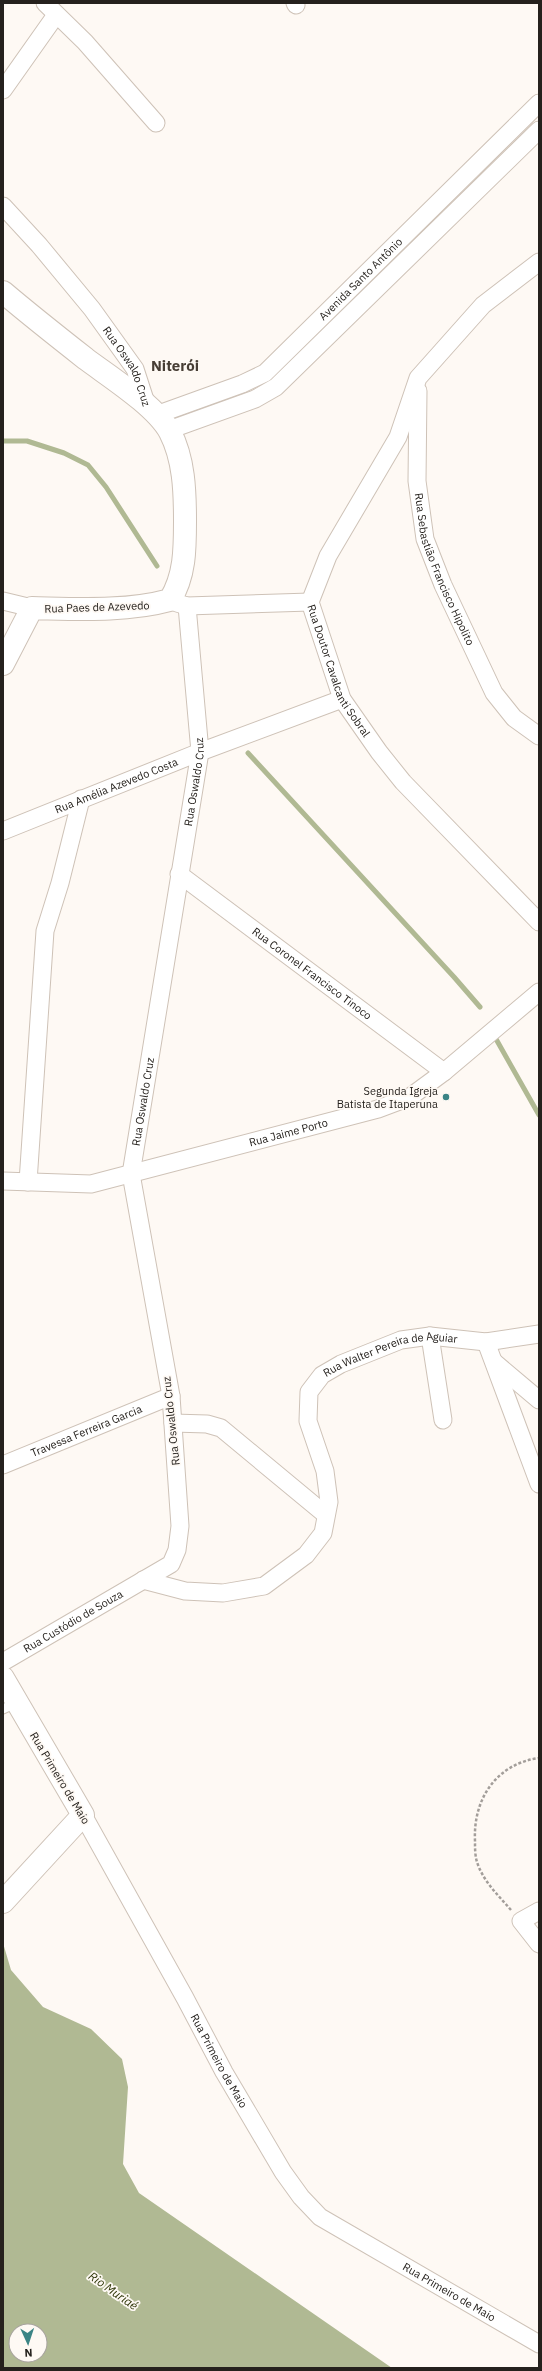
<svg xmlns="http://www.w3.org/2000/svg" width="542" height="2371" font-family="'IBM Plex Sans',sans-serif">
	<rect width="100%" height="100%" fill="#fef9f4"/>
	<!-- water -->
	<path fill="#b0b993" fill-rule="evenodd" d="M3 1943 11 1970 43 2007 91 2029 122 2059 128 2087 123 2164 139 2193 392 2368H3ZM16 2331H40V2355H16Z"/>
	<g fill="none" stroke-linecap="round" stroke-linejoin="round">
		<!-- stream -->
		<path stroke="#b0b993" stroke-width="5" d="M3 441H27L64 453 88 465 106 487 157 566
			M248 753 454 977 480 1007
			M496 1039 539 1115"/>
		<!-- lane casing -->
		<g stroke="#cec2b7" stroke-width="11">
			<path id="lane" d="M3 1709 16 1703"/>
		</g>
		<!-- street casing -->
		<g stroke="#cec2b7" stroke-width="19">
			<g id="street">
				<path d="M45 3 85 42 156 123"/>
				<path d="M295 3 296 5"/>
				<path d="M3 90 56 15"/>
				<path id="s1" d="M3 206 39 245 92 309 135 369 147 406"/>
				<path id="s2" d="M539 262 483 305 418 378 398 437 328 556 310 602 342 699 379 752 403 782 539 922"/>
				<path id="s3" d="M418 391 417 481 425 539 443 585 494 693 514 718 539 736"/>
				<path id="s4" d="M156 415 242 384 265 373 539 103"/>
				<path d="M169 430 255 399 276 387 539 130"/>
				<path d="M3 601 32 608"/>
				<path d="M177 603 187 606 310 602"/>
				<path id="s5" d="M3 831 200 752 342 699"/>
				<path id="s6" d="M179 874 444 1072"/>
				<path id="s7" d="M3 1181 91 1184 378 1109 410 1097 444 1072 539 992"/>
				<path d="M28 1182 45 931 60 883 81 799"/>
				<path d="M430 1336 443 1420"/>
				<path d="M486 1342 539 1484"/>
				<path d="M494 1362 539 1400"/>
				<path d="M173 1423 207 1424 221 1428 326 1515"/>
				<path id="s8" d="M3 1465 171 1396"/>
				<path id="s9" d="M143 1580 185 1591 223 1593 264 1586 306 1555 323 1533 329 1502 325 1471 308 1421 309 1392 322 1375 341 1364 401 1340 430 1336 486 1342 539 1334"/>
				<path id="s10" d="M3 1662 171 1564 177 1550 180 1526 171 1396 131 1174 200 752 187 606"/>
				<path id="s11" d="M83 1815 185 1998 224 2072 283 2172 301 2197 320 2217 539 2344"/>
				<path d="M539 1911 521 1921 539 1944"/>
			</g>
		</g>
		<!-- secondary casing -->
		<g stroke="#cec2b7" stroke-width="24">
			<path id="secondary" d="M3 292C30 315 58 337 86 359 110 377 156 406 170 432 184 459 185 491 185 521 185 549 185 576 170 600 126 612 78 609 32 608L3 664
				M3 1678 83 1815 3 1902"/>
		</g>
		<!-- path -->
		<path stroke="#a39e9a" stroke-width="2.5" stroke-dasharray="3 2" stroke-linecap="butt" d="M511 1910C498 1895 483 1881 477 1862 475 1856 475 1848 475 1841 473 1799 496 1764 539 1758"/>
		<!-- lane -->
		<use href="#lane" stroke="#fff" stroke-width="9"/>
		<!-- street -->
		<use href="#street" stroke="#fff" stroke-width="17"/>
		<!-- secondary -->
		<use href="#secondary" stroke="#fff" stroke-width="22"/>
	</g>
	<!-- markers -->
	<circle fill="#3b8485" stroke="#fef9f4" stroke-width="1.5" cx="446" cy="1097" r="4"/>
	<g text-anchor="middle" stroke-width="3.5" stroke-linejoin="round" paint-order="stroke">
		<!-- street labels -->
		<g font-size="11" fill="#25211d" stroke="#fef9f4">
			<text dy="4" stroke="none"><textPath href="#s4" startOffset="251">Avenida Santo Antônio</textPath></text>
			<text dy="4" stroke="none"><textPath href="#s1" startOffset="204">Rua Oswaldo Cruz</textPath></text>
			<text dy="4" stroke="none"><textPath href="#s3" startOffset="183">Rua Sebastião Francisco Hipolito</textPath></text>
			<text transform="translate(97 607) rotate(-2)" y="4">Rua Paes de Azevedo</text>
			<text dy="4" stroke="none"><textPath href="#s2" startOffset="493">Rua Doutor Cavalcanti Sobral</textPath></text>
			<text dy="4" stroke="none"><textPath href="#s10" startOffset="987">Rua Oswaldo Cruz</textPath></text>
			<text dy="4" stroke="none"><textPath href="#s5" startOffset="122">Rua Amélia Azevedo Costa</textPath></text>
			<text dy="4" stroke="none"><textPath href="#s6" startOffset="166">Rua Coronel Francisco Tinoco</textPath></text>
			<text dy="4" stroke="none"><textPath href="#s10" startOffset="663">Rua Oswaldo Cruz</textPath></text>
			<text dy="4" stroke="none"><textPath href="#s7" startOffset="292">Rua Jaime Porto</textPath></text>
			<text dy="4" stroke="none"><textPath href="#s9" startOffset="442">Rua Walter Pereira de Aguiar</textPath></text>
			<text transform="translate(171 1421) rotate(-96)" y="4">Rua Oswaldo Cruz</text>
			<text dy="4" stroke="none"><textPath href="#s8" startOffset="90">Travessa Ferreira Garcia</textPath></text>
			<text dy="4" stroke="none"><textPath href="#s10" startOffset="81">Rua Custódio de Souza</textPath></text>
			<text transform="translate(60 1778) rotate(59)" y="4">Rua Primeiro de Maio</text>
			<text dy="4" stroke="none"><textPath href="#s11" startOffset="281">Rua Primeiro de Maio</textPath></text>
			<text dy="4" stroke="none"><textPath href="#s11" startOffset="617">Rua Primeiro de Maio</textPath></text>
		</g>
		<!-- poi labels -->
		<g font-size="11" fill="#25211d" stroke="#fef9f4" text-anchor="end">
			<text x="438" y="1095">Segunda Igreja<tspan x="438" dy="13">Batista de Itaperuna</tspan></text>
		</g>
		<!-- water labels -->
		<g font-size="12" font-style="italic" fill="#2d3507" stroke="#fef9f4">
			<text transform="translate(113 2291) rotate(35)" y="4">Rio Muriaé</text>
		</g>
		<!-- district labels -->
		<g font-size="15" font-weight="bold" fill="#473e35" stroke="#fef9f4">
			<text x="175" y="371">Niterói</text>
		</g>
	</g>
	<!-- border -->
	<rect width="542" height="2371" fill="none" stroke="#25211d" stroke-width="8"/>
	<!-- north arrow -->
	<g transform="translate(28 2343) rotate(177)"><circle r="19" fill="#fef9f4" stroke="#a7a39e"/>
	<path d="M0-3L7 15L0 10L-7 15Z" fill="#3b8485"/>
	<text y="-6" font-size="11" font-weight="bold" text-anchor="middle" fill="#25211d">N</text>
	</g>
</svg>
